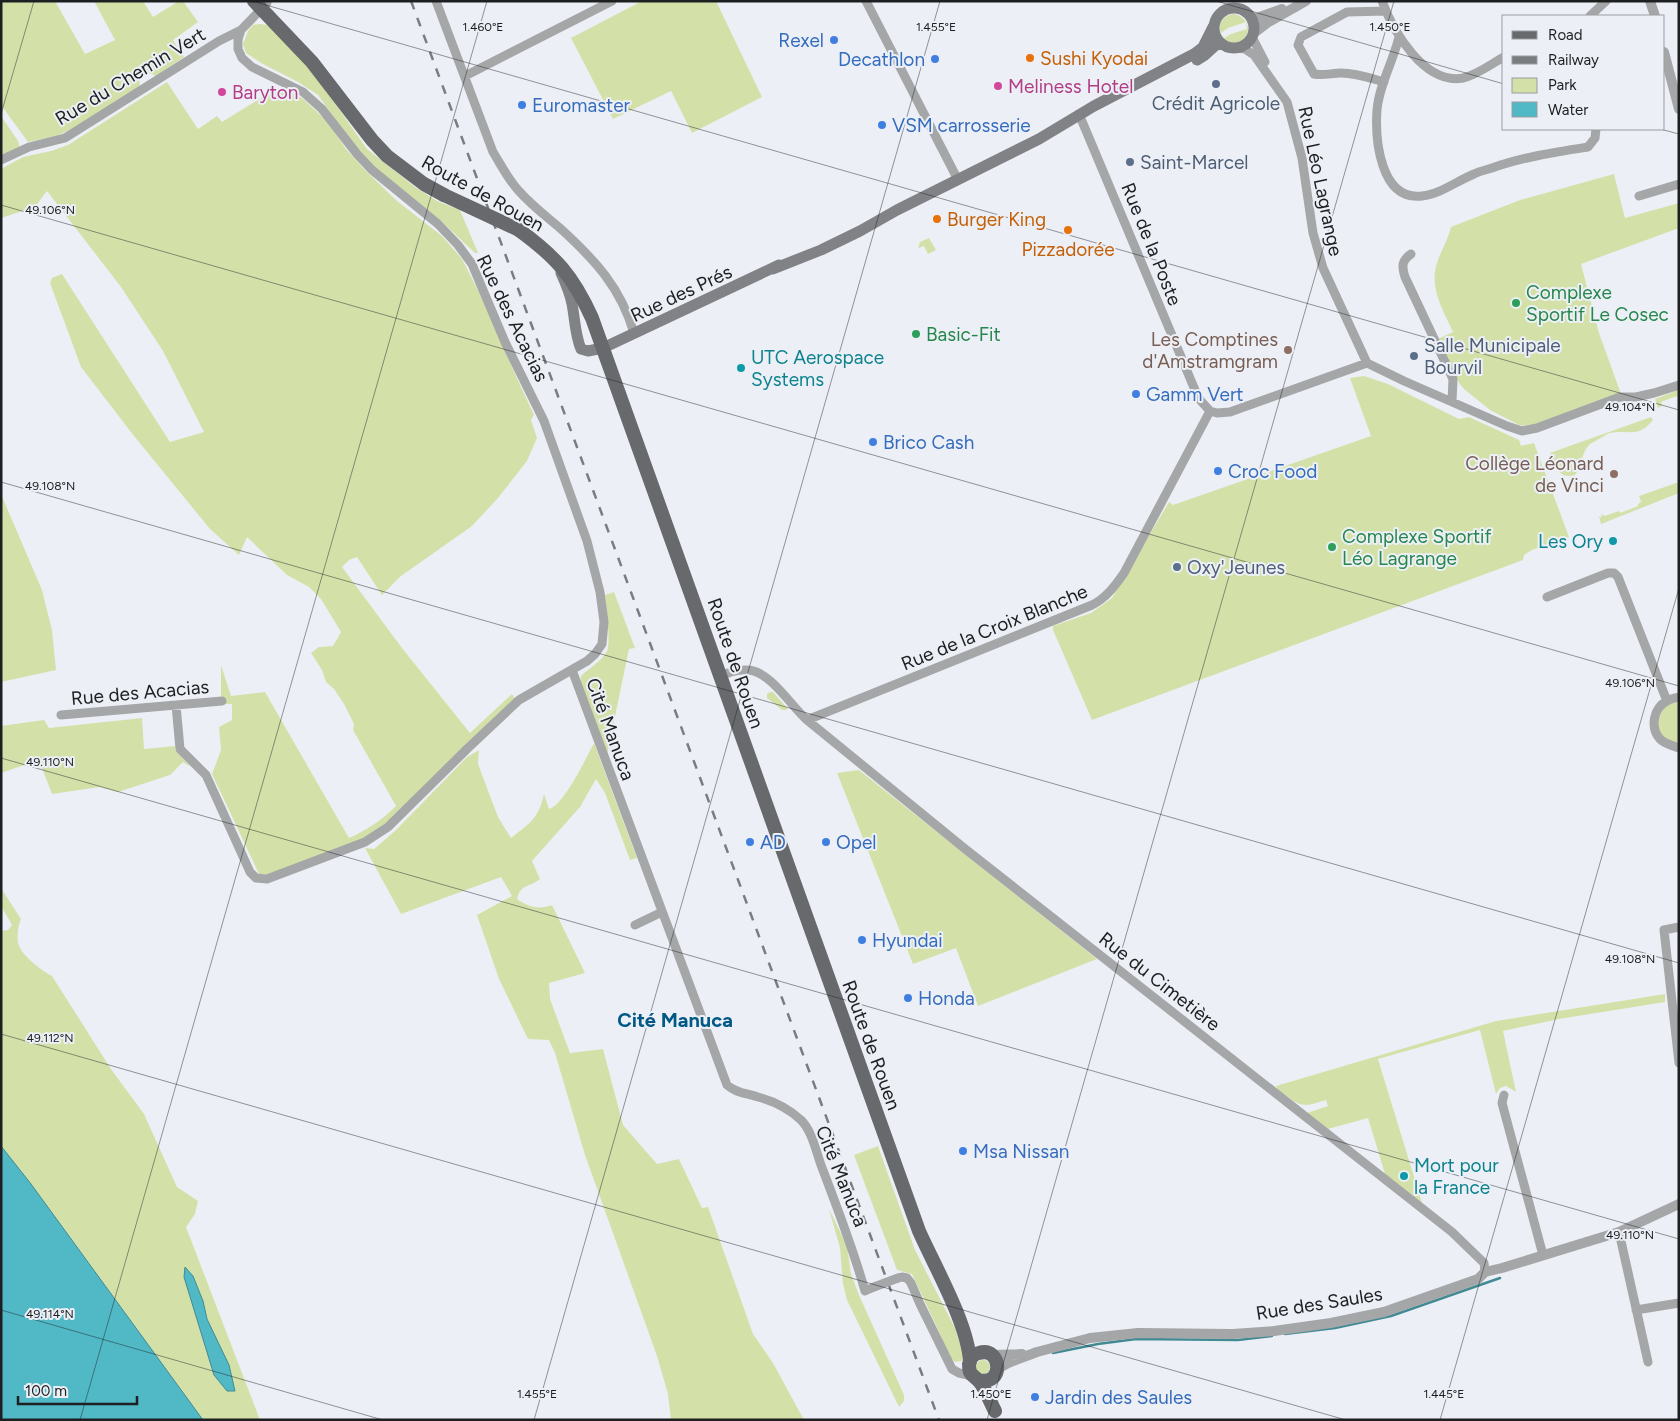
<svg xmlns="http://www.w3.org/2000/svg" width="1680" height="1421" font-family="Figtree,sans-serif">
	<rect width="100%" height="100%" fill="#ecf0f6"/>
	<!-- green -->
	<path fill="#d3e1a9" fill-rule="evenodd" d="M1 1H55L85 54 115 40 94 1H143L153 17 179 1H183L198 22 173 40 184 57 156 76 148 73 139 79 140 86 74 128 57 136 28 142 1 105Z
		M642 1H716L762 97 692 133 671 91 613 119 571 38Z
		M1233 14C1244 15 1253 27 1245 37 1229 57 1204 21 1233 14ZM1246 22 1247 29 1231 34 1224 38 1221 33 1228 28Z
		M259 24 268 25 313 72 367 149 415 187 437 201 460 210 478 253H475L440 220 387 180 357 150 318 95 298 82 261 63 246 53 243 44 248 31 253 25Z
		M167 82 198 129 217 116 222 122 277 88 285 89 302 98 329 123 346 149 365 170 397 201 442 236 462 259 480 294 516 376 534 415 531 420 537 438 527 461 498 498 472 526 401 576 382 595 357 557 349 560 342 567 402 648 470 733 512 694 516 700 392 819 365 838 271 874H259L212 774 221 750 219 727 232 720V704H224L221 697V665L231 696 265 692 349 838C367 830 382 820 396 806L353 730 354 724 344 704 334 689 326 682 322 670 311 653 319 647 333 646 341 632 321 599 309 587 287 575 247 537 239 555 210 529 134 436 81 367 50 283 52 278 62 274 170 442 204 432 163 351 121 287 47 191 35 207 1 218V169L23 157 51 151 68 145Z
		M1 116 18 141 20 148 1 156Z
		M1614 174 1625 218 1679 203V228L1581 264 1599 333 1621 394 1530 426 1519 425 1490 410 1464 389 1459 383 1438 339 1453 332C1442 308 1428 286 1438 260 1442 249 1448 239 1451 227L1520 200Z
		M929 238 936 250 928 254 924 246 918 248 920 242Z
		M1364 376 1388 384 1459 419 1469 417 1519 440 1521 446 1534 443 1569 537 1532 550 1524 555 1523 560 1092 720 1053 630V626L1091 613 1112 598 1169 502 1173 505 1371 436 1350 378Z
		M1678 390 1679 400 1677 396 1661 402 1662 406 1658 408 1655 399Z
		M1651 417 1653 420C1637 439 1631 429 1610 433 1608 433 1593 443 1590 444 1581 452 1582 467 1575 475 1559 480 1553 465 1550 453Z
		M1679 482V493L1601 524 1599 516 1602 518 1601 514 1605 516 1619 511 1620 513 1638 506V504L1641 502 1639 496Z
		M1 494 42 590 52 630 56 670 1 682Z
		M614 592 635 648 629 649 607 755 580 686 581 676C589 668 602 661 607 651 611 642 606 606 605 595Z
		M770 692H773L787 708V710H782L767 698V694Z
		M1679 701V745L1664 741 1657 728C1660 711 1660 706 1679 701Z
		M142 718 144 749 175 746V750L191 767 183 762 170 775 118 792 100 787 52 794 39 760 1 773V726L44 720 49 728Z
		M594 743 637 858 630 860 605 793 596 779 580 807 532 861 540 879C529 888 521 883 517 899 528 907 540 910 552 905L585 973 549 983 550 999 570 1053 603 1049 623 1125 657 1164 679 1159 702 1208 708 1207 753 1334 773 1363 804 1420H671L668 1394 657 1356 585 1155 555 1053 549 1040 528 1039 499 979 477 915 512 896 501 877 401 914 365 848 374 849 396 830 467 757 479 750 478 764 498 817 511 838C531 822 538 819 544 794L549 809C564 805 586 758 594 743Z
		M859 770 1097 959 978 1006 956 948 913 964 837 773Z
		M1 888 21 919C18 926 16 938 19 946 24 957 42 971 52 976L111 1069 144 1114 177 1187 198 1201 195 1214 186 1227 260 1420H203L31 1184 1 1146V931L8 930 12 925 1 906Z
		M1665 994V1002L1559 1019 1503 1031 1516 1092 1506 1086 1500 1088 1496 1094 1480 1030 1378 1059 1422 1203 1385 1174 1368 1118 1328 1129 1307 1113 1328 1106 1326 1100C1309 1105 1303 1109 1288 1097 1283 1094 1278 1092 1276 1086L1496 1021Z
		M878 1146 915 1250 955 1328 963 1354 962 1361 955 1362 948 1356 942 1338 912 1274 897 1270 854 1155Z
		M829 1209 847 1246 851 1274 859 1295 904 1395V1401L899 1407 847 1300 843 1284 840 1248Z
		M976 1367a7 7 0 1 1 14 0a7 7 0 1 1-14 0Z"/>
	<!-- water -->
	<path fill="#51b8c6" stroke="#418a94" d="M1 1146 31 1184 203 1420H1Z
		M185 1267 193 1276 203 1301 207 1319 229 1365 235 1391H227L214 1375 184 1277Z"/>
	<g fill="none" stroke-linecap="round" stroke-linejoin="round">
		<!-- stream -->
		<path stroke="#418a94" stroke-width="2.5" d="M1285 1334 1335 1328 1391 1316 1500 1278
			M1053 1353 1098 1344 1136 1339 1238 1340 1272 1336"/>
		<!-- minor -->
		<path stroke="#a5a6a8" stroke-width="9" d="M436 1 493 152C501 165 508 179 518 190 531 205 546 216 561 229 595 260 621 288 634 333
			M866 1 958 180
			M1382 1C1393 31 1424 85 1463 78 1477 75 1491 64 1504 57
			M1590 16 1606 1
			M1252 37 1265 62
			M1399 37C1393 62 1379 85 1377 110 1375 139 1380 201 1422 196 1440 194 1457 181 1474 174 1480 171 1486 170 1492 168 1523 157 1556 152 1588 147L1595 138 1596 129
			M1238 48 1245 49 1254 55 1287 102 1302 158 1313 233 1323 268 1367 363 1404 381 1507 426 1522 431 1537 428 1620 397H1636L1654 393 1679 385
			M465 76 612 1
			M1384 82C1370 78 1356 73 1341 73 1332 73 1323 76 1314 74L1298 45 1301 37 1347 12 1386 11
			M1079 114 1195 390 1200 400 1210 411
			M1 160 29 147 65 138 219 41 241 30 267 3
			M1639 196 1679 184
			M1411 254C1401 261 1402 267 1405 277L1453 379 1452 401
			M1547 597 1608 573H1614L1618 577 1667 701
			M572 670 727 1085C736 1093 746 1093 758 1097 773 1101 789 1109 801 1120 812 1131 816 1151 821 1165 837 1207 853 1248 865 1291L874 1287
			M721 675C729 673 739 669 748 670 770 671 791 706 807 720L1092 605C1106 598 1115 586 1124 573L1210 411 1217 413 1230 412 1367 363
			M1679 697C1675 698 1670 699 1667 701 1653 708 1650 728 1660 739 1665 744 1673 746 1679 748
			M176 705 180 749 206 775 250 872 256 878 267 879 365 842 388 827 467 749 519 700 587 661 595 654 602 644 604 622 600 592 587 541 544 421 505 342 472 264 458 245 438 224 372 170 357 154 322 109 303 92 252 67 242 58 238 49V39L241 30
			M61 715 222 701
			M807 720 964 848 1452 1232 1484 1263 1485 1272
			M635 925 662 912
			M1679 927 1664 930 1679 1063
			M1504 1095 1502 1103 1543 1255
			M1619 1232 1648 1362
			M898 1278 902 1277 907 1278 911 1283 920 1304 952 1369 959 1373 972 1376
			M1636 1310 1679 1303"/>
		<!-- tertiary -->
		<path stroke="#a5a6a8" stroke-width="10" d="M1650 1 1655 16
			M1252 18H1257L1282 9
			M1254 33 1267 23 1306 1
			M1664 52 1679 109
			M992 1355 1022 1354
			M997 1369 1008 1363 1037 1352 1090 1338 1138 1333 1233 1334 1274 1331 1331 1323 1384 1312 1478 1279 1485 1272 1502 1268 1619 1232 1679 1204"/>
		<!-- secondary -->
		<path stroke="#818286" stroke-width="11" d="M1214 28a20 20 0 1 1 40 0a20 20 0 1 1-40 0Z
			M1197 60 1205 55 1216 45 1222 44
			M773 269 821 250 860 231 897 210 1039 139 1094 106 1194 54 1203 47 1213 27
			M561 273C566 284 570 293 572 304 575 319 575 335 581 349L588 351 603 348 779 265"/>
		<!-- primary -->
		<path stroke="#68696d" stroke-width="14" d="M254 1 312 62 372 140 387 156 424 184 444 195
			M519 230C556 257 573 276 592 318L919 1231C935 1267 968 1324 970 1362
			M978 1380C1005 1387 1002 1346 979 1353 974 1354 970 1359 969 1364 969 1366 969 1369 970 1372 972 1376 975 1377 978 1380 985 1387 990 1402 995 1411"/>
		<!-- rail -->
		<path stroke="#7a7d80" stroke-width="2.5" stroke-dasharray="9 9" stroke-linecap="butt" d="M411 1 939 1420"/>
		<!-- minor-bridge -->
		<path stroke="#a5a6a8" stroke-width="9" d="M874 1287 898 1278"/>
		<!-- primary-bridge -->
		<path stroke="#68696d" stroke-width="14" d="M444 195 519 230"/>
	</g>
	<!-- ticks -->
	<path fill="none" stroke="#1d1f21" stroke-width="1" stroke-opacity="0.45" d="M252 1 1679 410M1216 1 1504 84M1 114 34 1M1660 129 1679 134M1 205 1679 686M1 482 1679 963M1 758 1679 1239M1 1034 1346 1420M1 1310 383 1420M80 1420 487 1M534 1420 940 1M987 1420 1394 1M1440 1420 1679 588"/>
	<!-- markers -->
	<g fill="#3f7fe0" stroke="#ecf0f6" stroke-width="2">
		<circle cx="834" cy="40" r="5"/>
		<circle cx="935" cy="59" r="5"/>
		<circle cx="522" cy="105" r="5"/>
		<circle cx="882" cy="125" r="5"/>
		<circle cx="1136" cy="394" r="5"/>
		<circle cx="873" cy="442" r="5"/>
		<circle cx="1218" cy="471" r="5"/>
		<circle cx="750" cy="842" r="5"/>
		<circle cx="826" cy="842" r="5"/>
		<circle cx="862" cy="940" r="5"/>
		<circle cx="908" cy="998" r="5"/>
		<circle cx="963" cy="1151" r="5"/>
		<circle cx="1035" cy="1397" r="5"/>
	</g>
	<g fill="#e8710a" stroke="#ecf0f6" stroke-width="2">
		<circle cx="1030" cy="58" r="5"/>
		<circle cx="937" cy="219" r="5"/>
		<circle cx="1068" cy="230" r="5"/>
	</g>
	<g fill="#5c6f8a" stroke="#ecf0f6" stroke-width="2">
		<circle cx="1216" cy="84" r="5"/>
		<circle cx="1130" cy="162" r="5"/>
		<circle cx="1414" cy="356" r="5"/>
		<circle cx="1177" cy="567" r="5"/>
	</g>
	<g fill="#d1479c" stroke="#ecf0f6" stroke-width="2">
		<circle cx="998" cy="86" r="5"/>
		<circle cx="222" cy="92" r="5"/>
	</g>
	<g fill="#2e9e5b" stroke="#ecf0f6" stroke-width="2">
		<circle cx="1516" cy="303" r="5"/>
		<circle cx="916" cy="334" r="5"/>
		<circle cx="1332" cy="547" r="5"/>
	</g>
	<g fill="#8d6e63" stroke="#ecf0f6" stroke-width="2">
		<circle cx="1288" cy="350" r="5"/>
		<circle cx="1614" cy="474" r="5"/>
	</g>
	<g fill="#0f9aa8" stroke="#ecf0f6" stroke-width="2">
		<circle cx="741" cy="368" r="5"/>
		<circle cx="1613" cy="541" r="5"/>
		<circle cx="1404" cy="1176" r="5"/>
	</g>
	<g text-anchor="middle" stroke-width="4" stroke-linejoin="round" paint-order="stroke">
		<!-- shop labels -->
		<g font-size="19" fill="#366cbe" stroke="#ecf0f6" text-anchor="start">
			<text x="824" y="47" text-anchor="end">Rexel</text>
			<text x="925" y="66" text-anchor="end">Decathlon</text>
			<text x="532" y="112">Euromaster</text>
			<text x="892" y="132">VSM carrosserie</text>
			<text x="1146" y="401">Gamm Vert</text>
			<text x="883" y="449">Brico Cash</text>
			<text x="1228" y="478">Croc Food</text>
			<text x="760" y="849">AD</text>
			<text x="836" y="849">Opel</text>
			<text x="872" y="947">Hyundai</text>
			<text x="918" y="1005">Honda</text>
			<text x="973" y="1158">Msa Nissan</text>
			<text x="1045" y="1404">Jardin des Saules</text>
		</g>
		<!-- food labels -->
		<g font-size="19" fill="#c56008" stroke="#ecf0f6" text-anchor="start">
			<text x="1040" y="65">Sushi Kyodai</text>
			<text x="947" y="226">Burger King</text>
			<text x="1068" y="256" text-anchor="middle">Pizzadorée</text>
		</g>
		<!-- street labels -->
		<g font-size="19" fill="#1d1f21" stroke="#ecf0f6">
			<text transform="translate(130 76) rotate(-31)" y="7">Rue du Chemin Vert</text>
			<text transform="translate(1321 181) rotate(78)" y="7">Rue Léo Lagrange</text>
			<text transform="translate(483 193) rotate(29)" y="7">Route de Rouen</text>
			<text transform="translate(1152 244) rotate(68)" y="7">Rue de la Poste</text>
			<text transform="translate(681 293) rotate(-25)" y="7">Rue des Prés</text>
			<text transform="translate(513 318) rotate(64)" y="7">Rue des Acacias</text>
			<text transform="translate(994 627) rotate(-22)" y="7">Rue de la Croix Blanche</text>
			<text transform="translate(736 663) rotate(71)" y="7">Route de Rouen</text>
			<text transform="translate(140 692) rotate(-5)" y="7">Rue des Acacias</text>
			<text transform="translate(611 729) rotate(70)" y="7">Cité Manuca</text>
			<text transform="translate(1160 981) rotate(38)" y="7">Rue du Cimetière</text>
			<text transform="translate(872 1045) rotate(70)" y="7">Route de Rouen</text>
			<text transform="translate(842 1176) rotate(68)" y="7">Cité Manuca</text>
			<text transform="translate(1319 1303) rotate(-9)" y="7">Rue des Saules</text>
		</g>
		<!-- hotel labels -->
		<g font-size="19" fill="#b23c85" stroke="#ecf0f6" text-anchor="start">
			<text x="1008" y="93">Meliness Hotel</text>
			<text x="232" y="99">Baryton</text>
		</g>
		<!-- service labels -->
		<g font-size="19" fill="#4e5e75" stroke="#ecf0f6" text-anchor="start">
			<text x="1216" y="110" text-anchor="middle">Crédit Agricole</text>
			<text x="1140" y="169">Saint-Marcel</text>
			<text x="1424" y="352">Salle Municipale<tspan x="1424" dy="22">Bourvil</tspan></text>
			<text x="1187" y="574">Oxy'Jeunes</text>
		</g>
		<!-- leisure labels -->
		<g font-size="19" fill="#27864d" stroke="#ecf0f6" text-anchor="start">
			<text x="1526" y="299">Complexe<tspan x="1526" dy="22">Sportif Le Cosec</tspan></text>
			<text x="926" y="341">Basic-Fit</text>
			<text x="1342" y="543">Complexe Sportif<tspan x="1342" dy="22">Léo Lagrange</tspan></text>
		</g>
		<!-- education labels -->
		<g font-size="19" fill="#785e54" stroke="#ecf0f6" text-anchor="end">
			<text x="1278" y="346">Les Comptines<tspan x="1278" dy="22">d'Amstramgram</tspan></text>
			<text x="1604" y="470">Collège Léonard<tspan x="1604" dy="22">de Vinci</tspan></text>
		</g>
		<!-- culture labels -->
		<g font-size="19" fill="#0d838f" stroke="#ecf0f6" text-anchor="start">
			<text x="751" y="364">UTC Aerospace<tspan x="751" dy="22">Systems</tspan></text>
			<text x="1603" y="548" text-anchor="end">Les Ory</text>
			<text x="1414" y="1172">Mort pour<tspan x="1414" dy="22">la France</tspan></text>
		</g>
		<!-- neighbourhood labels -->
		<g font-size="20" font-weight="bold" fill="#035985" stroke="#ecf0f6">
			<text x="675" y="1027">Cité Manuca</text>
		</g>
	</g>
	<g font-size="12" text-anchor="middle" fill="#1d1f21" stroke="#ecf0f6" stroke-width="4" stroke-linejoin="round" paint-order="stroke">
		<text x="483" y="31">1.460°E</text>
		<text x="936" y="31">1.455°E</text>
		<text x="1390" y="31">1.450°E</text>
		<text x="50" y="214">49.106°N</text>
		<text x="1630" y="411">49.104°N</text>
		<text x="50" y="490">49.108°N</text>
		<text x="1630" y="687">49.106°N</text>
		<text x="50" y="766">49.110°N</text>
		<text x="1630" y="963">49.108°N</text>
		<text x="50" y="1042">49.112°N</text>
		<text x="1630" y="1239">49.110°N</text>
		<text x="50" y="1318">49.114°N</text>
		<text x="537" y="1398">1.455°E</text>
		<text x="991" y="1398">1.450°E</text>
		<text x="1444" y="1398">1.445°E</text>
	</g>
	<!-- border -->
	<rect width="1680" height="1421" fill="none" stroke="#1d1f21" stroke-width="5"/>
	<!-- legend -->
	<rect x="1502" y="15" width="162" height="115" fill="#ecf0f6" stroke="#999ca1"/>
	<rect x="1512" y="31" width="25" height="8" fill="#68696d" stroke="#999ca1"/>
	<text x="1548" y="40" font-size="15" fill="#1d1f21">Road</text>
	<rect x="1512" y="56" width="25" height="8" fill="#7a7d80" stroke="#999ca1"/>
	<text x="1548" y="65" font-size="15" fill="#1d1f21">Railway</text>
	<rect x="1512" y="78" width="25" height="15" fill="#d3e1a9" stroke="#999ca1"/>
	<text x="1548" y="90" font-size="15" fill="#1d1f21">Park</text>
	<rect x="1512" y="102" width="25" height="15" fill="#51b8c6" stroke="#999ca1"/>
	<text x="1548" y="115" font-size="15" fill="#1d1f21">Water</text>
	<!-- scale -->
	<path d="M18 1396v8h119v-8" fill="none" stroke="#1d1f21" stroke-width="2.5"/>
	<text x="25" y="1396" font-size="15" fill="#1d1f21" stroke="#ecf0f6" stroke-width="4" paint-order="stroke">100 m</text>
</svg>
